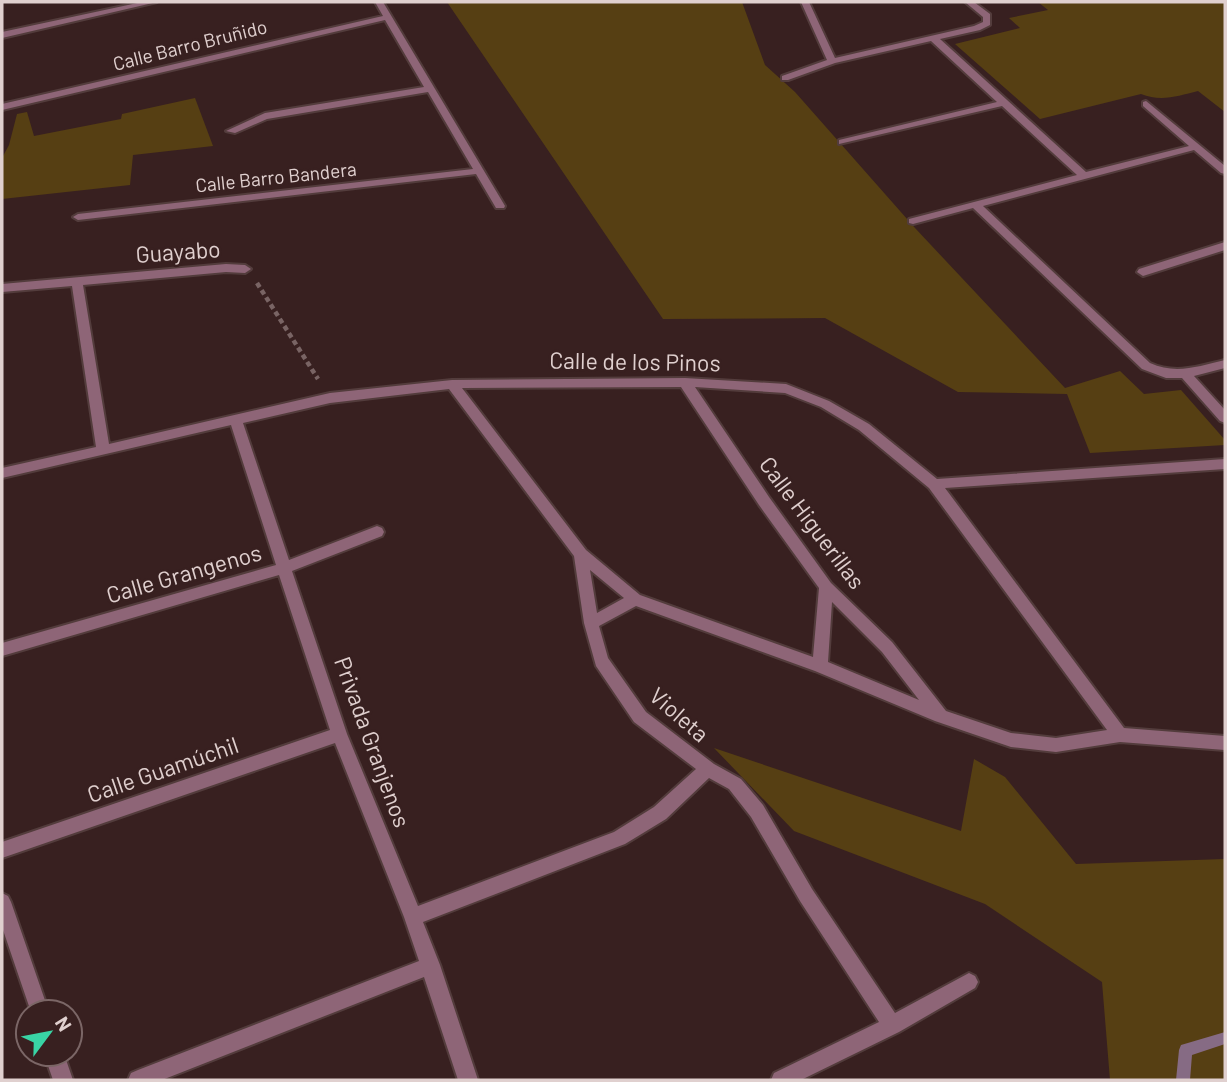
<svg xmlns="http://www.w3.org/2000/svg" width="1227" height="1082" font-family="Barlow,sans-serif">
	<rect width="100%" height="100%" fill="#382020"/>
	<!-- green -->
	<path fill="#563f13" d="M447 2H742L765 65 795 92 915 228 1065 388 1120 371 1144 394 1181 390 1225 440V445L1090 453 1067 394 958 392 825 318 663 319Z
		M1038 2H1225V112L1198 91C1178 96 1161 102 1141 94L1040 119 955 44 1020 28 1009 18 1048 10Z
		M195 98 213 146 133 155 130 185 2 199V158L9 145 17 114 27 112 34 136 121 119 122 114Z
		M714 748 961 831 974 759 1005 777 1076 864 1225 859V1080H1110L1102 982 985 904 794 831Z"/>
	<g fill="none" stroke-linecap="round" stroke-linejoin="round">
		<!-- stream -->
		<path fill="#866b84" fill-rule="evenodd" d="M1225 1032V1044L1192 1055 1190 1080H1176L1179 1050 1181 1045Z"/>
		<!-- street casing -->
		<g stroke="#533c3c" stroke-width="4">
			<path id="street" d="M142 2H157L2 38V32Z
				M375 2H383L505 206 504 208H496L476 174 78 220 73 217 78 214 473 169 428 92 267 119 235 133 226 131 265 113 424 87 385 20 2 110V104L383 16Z
				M801 2H809L835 58 974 26 983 22V17L965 2H974L990 14V25L980 30 940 39 1086 172 1189 146 1143 106V102L1146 101 1225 166V174L1221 173 1194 150 983 206 1150 363C1176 375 1199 366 1225 360V368L1194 376 1225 410V423L1220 421 1182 378H1166L1142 369 973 208 913 224 909 223V219L1077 175 1002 106 839 144V140L997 102 931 41 835 63 788 80H782V76L827 60Z
				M1225 242V250L1143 276 1137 272 1139 269Z
				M226 264 245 265 251 269 245 273 226 272 83 285 109 444 330 393 452 380 685 378 786 384 829 401 869 424 937 479 1225 459V469L945 488 1124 728 1225 736V750L1120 742 1056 752 1011 747 935 721 815 671 636 606 599 626 608 658 646 712 714 764 741 779 763 805 812 889 895 1013 969 973 975 976 978 982 975 988 899 1032 801 1080H771L774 1073 879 1022 800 901 751 817 729 789 709 778 666 819 625 844 423 922 440 965 478 1080H458L424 977 162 1080H128L131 1073 138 1070 419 961 404 917 335 743 2 858V842L330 730 279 575 2 656V643L276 565 231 425 2 478V468L96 447 72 286 2 292V284ZM681 387 759 505 819 588 813 657 640 595 586 550 462 388ZM695 387 785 393 821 407 859 430 929 488 1107 730 1056 738 1011 733 946 711 892 642 831 583 769 497ZM449 389 574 556 584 623 596 666 634 722 696 769 654 807 614 832 418 906 347 734 292 571 382 536 384 532 382 528 377 526 289 560 243 423 330 403ZM590 570 624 598 597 613ZM832 602 882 652 919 700 828 662Z
				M2 893 8 896 11 902 49 1012H31L2 927Z
				M44 1054H64L73 1080H53Z"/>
		</g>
		<!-- path -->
		<path stroke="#796464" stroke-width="4.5" stroke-dasharray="5 3.5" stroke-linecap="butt" d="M257 283 318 379"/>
		<!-- street -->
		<use href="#street" fill="#8e6577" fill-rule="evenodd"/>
	</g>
	<g text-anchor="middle" stroke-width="5" stroke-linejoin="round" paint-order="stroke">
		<!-- far-street labels -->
		<g font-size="19" fill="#e0d0cf" stroke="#382020">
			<text transform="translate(190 45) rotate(-14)" y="7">Calle Barro Bruñido</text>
			<text transform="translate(276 177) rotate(-6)" y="7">Calle Barro Bandera</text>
		</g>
		<!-- street labels -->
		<g font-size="23" fill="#e0d0cf" stroke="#382020">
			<text transform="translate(178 252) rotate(-4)" y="8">Guayabo</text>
			<text transform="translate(635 362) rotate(1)" y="8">Calle de los Pinos</text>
			<text transform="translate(812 523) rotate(53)" y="8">Calle Higuerillas</text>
			<text transform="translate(184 574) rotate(-16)" y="8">Calle Grangenos</text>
			<text transform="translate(679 715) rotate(41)" y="8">Violeta</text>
			<text transform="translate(372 742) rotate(70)" y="8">Privada Granjenos</text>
			<text transform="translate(163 770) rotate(-19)" y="8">Calle Guamúchil</text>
		</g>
	</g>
	<!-- border -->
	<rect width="1227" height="1082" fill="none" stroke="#e0d0cf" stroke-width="7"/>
	<!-- north arrow -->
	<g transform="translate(49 1033) rotate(58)"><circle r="33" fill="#382020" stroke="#7b6666" stroke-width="2"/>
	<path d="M0-5L12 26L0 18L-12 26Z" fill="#39d4a5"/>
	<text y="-10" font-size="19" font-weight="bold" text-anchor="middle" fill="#e0d0cf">N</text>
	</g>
</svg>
